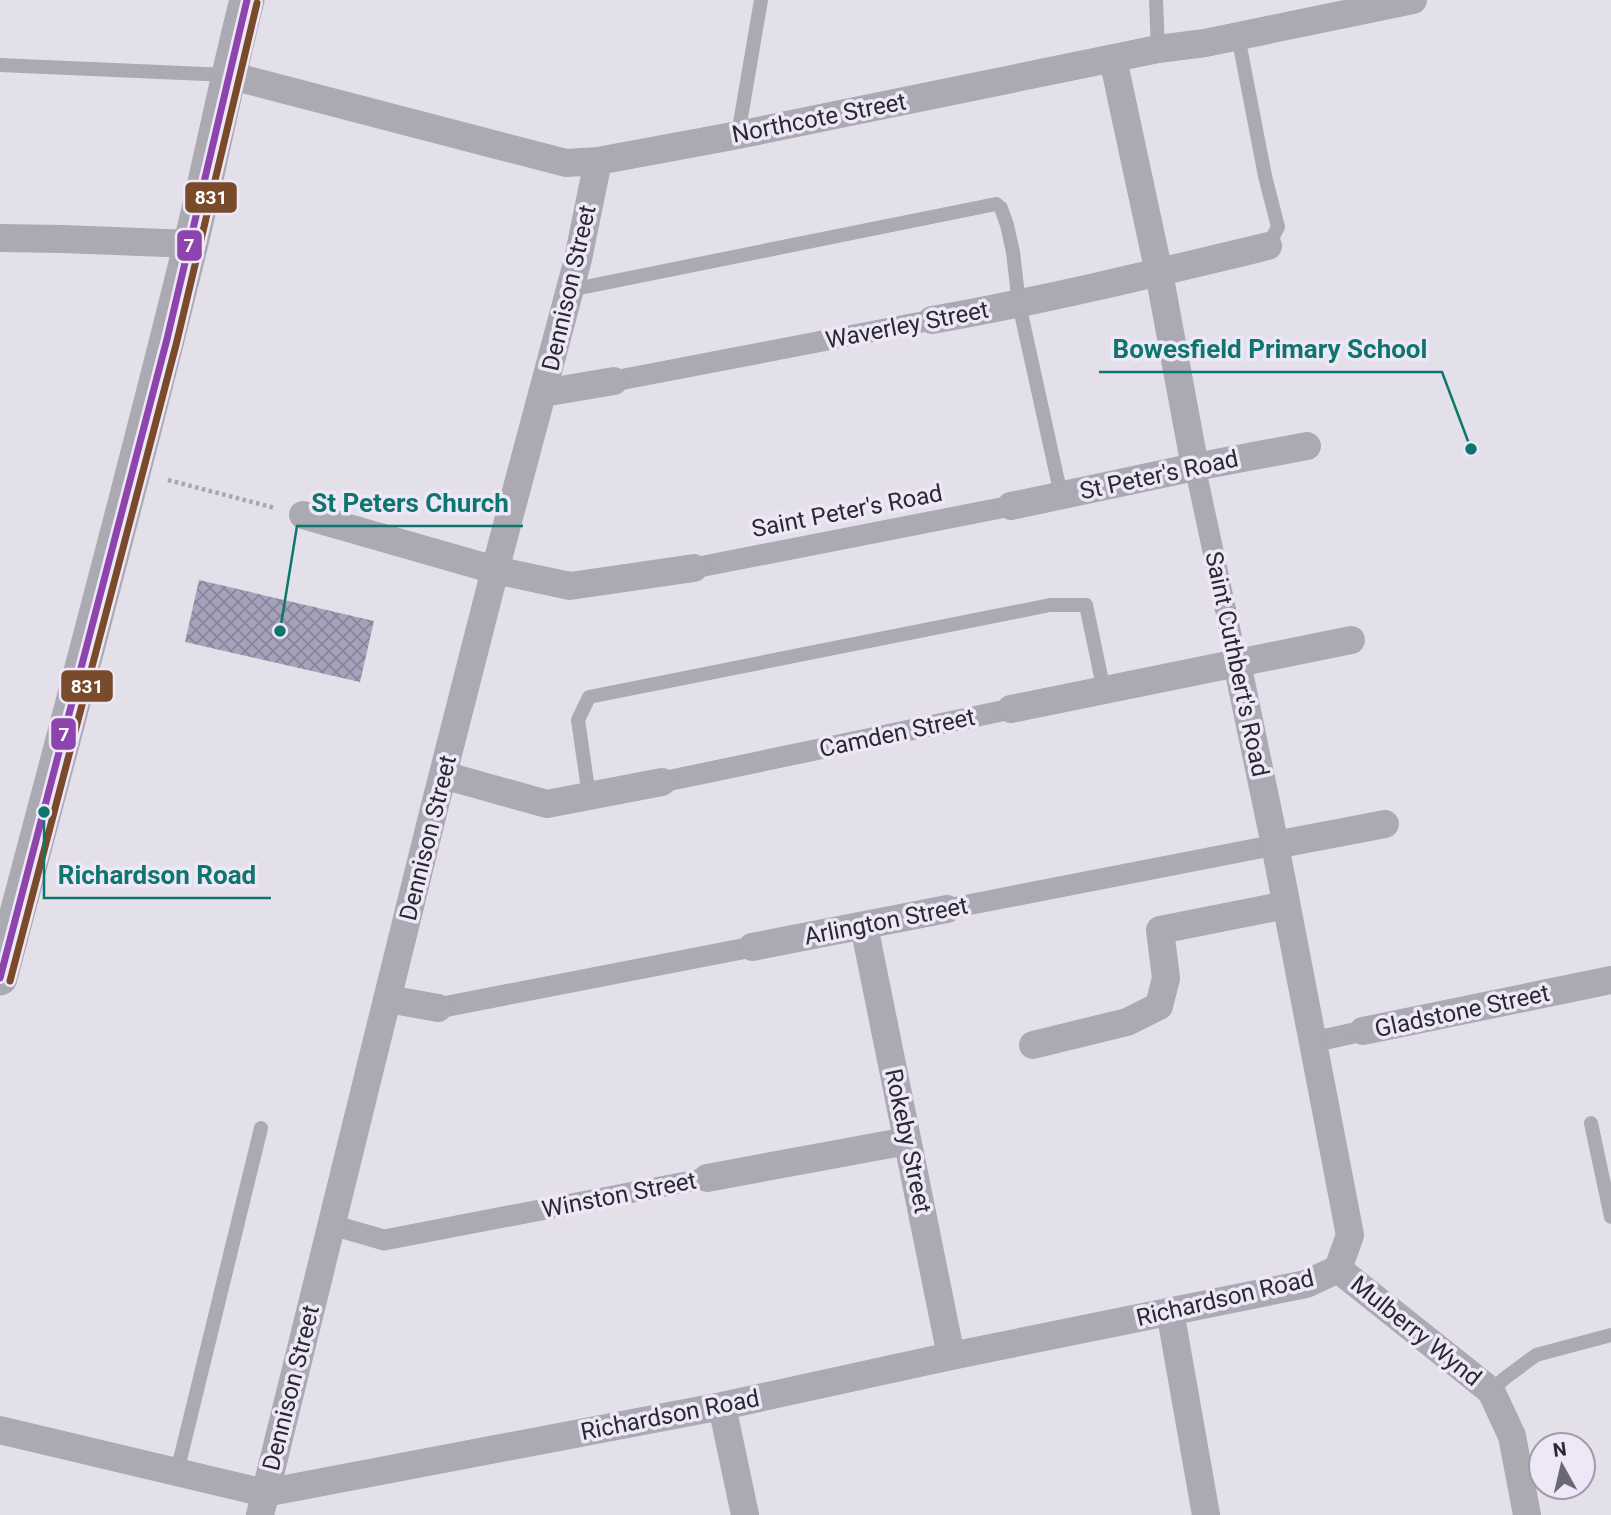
<svg xmlns="http://www.w3.org/2000/svg" width="1611" height="1515" font-family="Roboto,sans-serif">
	<defs>
		<pattern id="building-cross-hatch" width="8" height="8" patternUnits="userSpaceOnUse" patternTransform="scale(1.75)"><rect width="8" height="8" fill="#a5a3bc"/><path d="M0 0l8 8M0 8l8-8" fill="none" stroke="#868599"/></pattern>
	</defs>
	<rect width="100%" height="100%" fill="#e3e0ea"/>
	<!-- building -->
	<path fill="url(#building-cross-hatch)" d="M199 580 374 621 360 682 185 642Z"/>
	<g fill="none" stroke-linecap="round" stroke-linejoin="round">
		<!-- path -->
		<path stroke="#a8a5af" stroke-width="4.5" stroke-dasharray="3.5 3.5" stroke-linecap="butt" d="M168 480 275 508"/>
		<!-- service -->
		<path stroke="#aba9b2" stroke-width="14" d="M1156 0 1158 49
			M1238 36 1265 176 1278 227 1268 246
			M0 65 228 75
			M738 135 761 0
			M570 290 996 204 1001 208 1007 225 1013 252 1019 304 1061 495
			M589 796 578 720 589 697 1050 605H1086L1104 691
			M1591 1123 1611 1217
			M1491 1391 1505 1378 1536 1355 1611 1335
			M177 1472 261 1128"/>
		<!-- pedestrian -->
		<path stroke="#aba9b2" stroke-width="21" d="M614 381 932 320
			M1195 467 1237 663
			M694 568 1011 506
			M662 782 1011 709
			M947 909 1275 845
			M438 1008 752 947
			M1313 1042 1363 1031
			M332 1225 384 1240 707 1178"/>
		<!-- minor -->
		<path stroke="#aba9b2" stroke-width="28" d="M1113 59 1159 273 1195 467
			M228 75 566 163 598 161 738 135 1158 49 1205 43 1413 0
			M0 238 63 239 191 244
			M932 320C1045 300 1156 273 1268 246
			M543 393 614 381
			M1011 506 1195 467 1307 446
			M303 515 495 570 570 586 694 568
			M1237 663 1275 845 1350 1235 1338 1269
			M1011 709 1351 640
			M443 775 547 804 662 782
			M1275 845 1385 824
			M864 926 951 1356
			M752 947 947 909
			M388 999 438 1008
			M1363 1031 1611 980
			M1033 1045 1127 1022 1159 1006 1166 978 1160 930 1286 905
			M707 1178 907 1141
			M1338 1269 1491 1391 1512 1436 1527 1515
			M1170 1311 1206 1515
			M722 1406 745 1515
			M0 1430 265 1493 722 1406 951 1356 1306 1284 1338 1269
			M260 1515 433 813 495 570 578 259 598 161"/>
		<!-- tertiary -->
		<path stroke="#aba9b2" stroke-width="35" d="M0 978C64 735 130 492 190 247 210 165 226 82 247 0"/>
		<!-- bus-1 casing -->
		<g stroke="#ede7f7" stroke-width="12">
			<path id="bus-1" d="M0 978 167 339 247 0"/>
		</g>
		<!-- bus-2 casing -->
		<g stroke="#ede7f7" stroke-width="12">
			<path id="bus-2" d="M10 981 177 341 257 3"/>
		</g>
		<!-- bus-1 -->
		<use href="#bus-1" stroke="#8e44ad" stroke-width="7"/>
		<!-- bus-2 -->
		<use href="#bus-2" stroke="#7a4b2a" stroke-width="7"/>
	</g>
	<g text-anchor="middle" stroke-width="7" stroke-linejoin="round" paint-order="stroke">
		<!-- street labels -->
		<g font-size="24" fill="#292833" stroke="#ede7f7">
			<text transform="translate(819 118) rotate(-11)" y="8">Northcote Street</text>
			<text transform="translate(569 288) rotate(-77)" y="8">Dennison Street</text>
			<text transform="translate(907 325) rotate(-11)" y="8">Waverley Street</text>
			<text transform="translate(1159 475) rotate(-12)" y="8">St Peter's Road</text>
			<text transform="translate(847 511) rotate(-11)" y="8">Saint Peter's Road</text>
			<text transform="translate(1237 664) rotate(78)" y="8">Saint Cuthbert's Road</text>
			<text transform="translate(897 733) rotate(-12)" y="8">Camden Street</text>
			<text transform="translate(428 838) rotate(-76)" y="8">Dennison Street</text>
			<text transform="translate(886 921) rotate(-11)" y="8">Arlington Street</text>
			<text transform="translate(1462 1011) rotate(-12)" y="8">Gladstone Street</text>
			<text transform="translate(908 1141) rotate(78)" y="8">Rokeby Street</text>
			<text transform="translate(619 1195) rotate(-11)" y="8">Winston Street</text>
			<text transform="translate(1225 1298) rotate(-13)" y="8">Richardson Road</text>
			<text transform="translate(1416 1331) rotate(39)" y="8">Mulberry Wynd</text>
			<text transform="translate(291 1388) rotate(-76)" y="8">Dennison Street</text>
			<text transform="translate(670 1415) rotate(-11)" y="8">Richardson Road</text>
		</g>
	</g>
	<!-- callouts -->
	<path fill="none" stroke="#0f766e" stroke-width="2.5" d="M1471 449L1442 372H1099M280 631L297 526H523M44 812L44 898H271"/>
	<g fill="#0f766e" stroke="#ede7f7" stroke-width="2.5">
		<circle cx="1471" cy="449" r="7"/>
		<circle cx="280" cy="631" r="7"/>
		<circle cx="44" cy="812" r="7"/>
	</g>
	<g font-size="26" text-anchor="middle" font-weight="bold" fill="#0f766e" stroke="#ede7f7" stroke-width="7" stroke-linejoin="round" paint-order="stroke">
		<text x="1270" y="358">Bowesfield Primary School</text>
		<text x="410" y="512">St Peters Church</text>
		<text x="157" y="884">Richardson Road</text>
	</g>
	<g stroke="#ede7f7" stroke-width="2.5">
		<rect x="184" y="181" width="54" height="33" rx="7" fill="#7a4b2a"/>
		<rect x="176" y="229" width="27" height="33" rx="7" fill="#8e44ad"/>
		<rect x="60" y="669" width="54" height="34" rx="7" fill="#7a4b2a"/>
		<rect x="50" y="717" width="27" height="34" rx="7" fill="#8e44ad"/>
	</g>
	<g font-size="19" text-anchor="middle" font-weight="bold" fill="#fff">
		<text x="211" y="204">831</text>
		<text x="189" y="252">7</text>
		<text x="87" y="693">831</text>
		<text x="64" y="741">7</text>
	</g>
	<!-- north arrow -->
	<g transform="translate(1562 1466) rotate(352)"><circle r="33" fill="#ede7f7" stroke="#9f9ba9" stroke-width="2"/>
	<path d="M0-5L12 26L0 18L-12 26Z" fill="#6a6873"/>
	<text y="-10" font-size="19" font-weight="bold" text-anchor="middle" fill="#292833">N</text>
	</g>
</svg>
